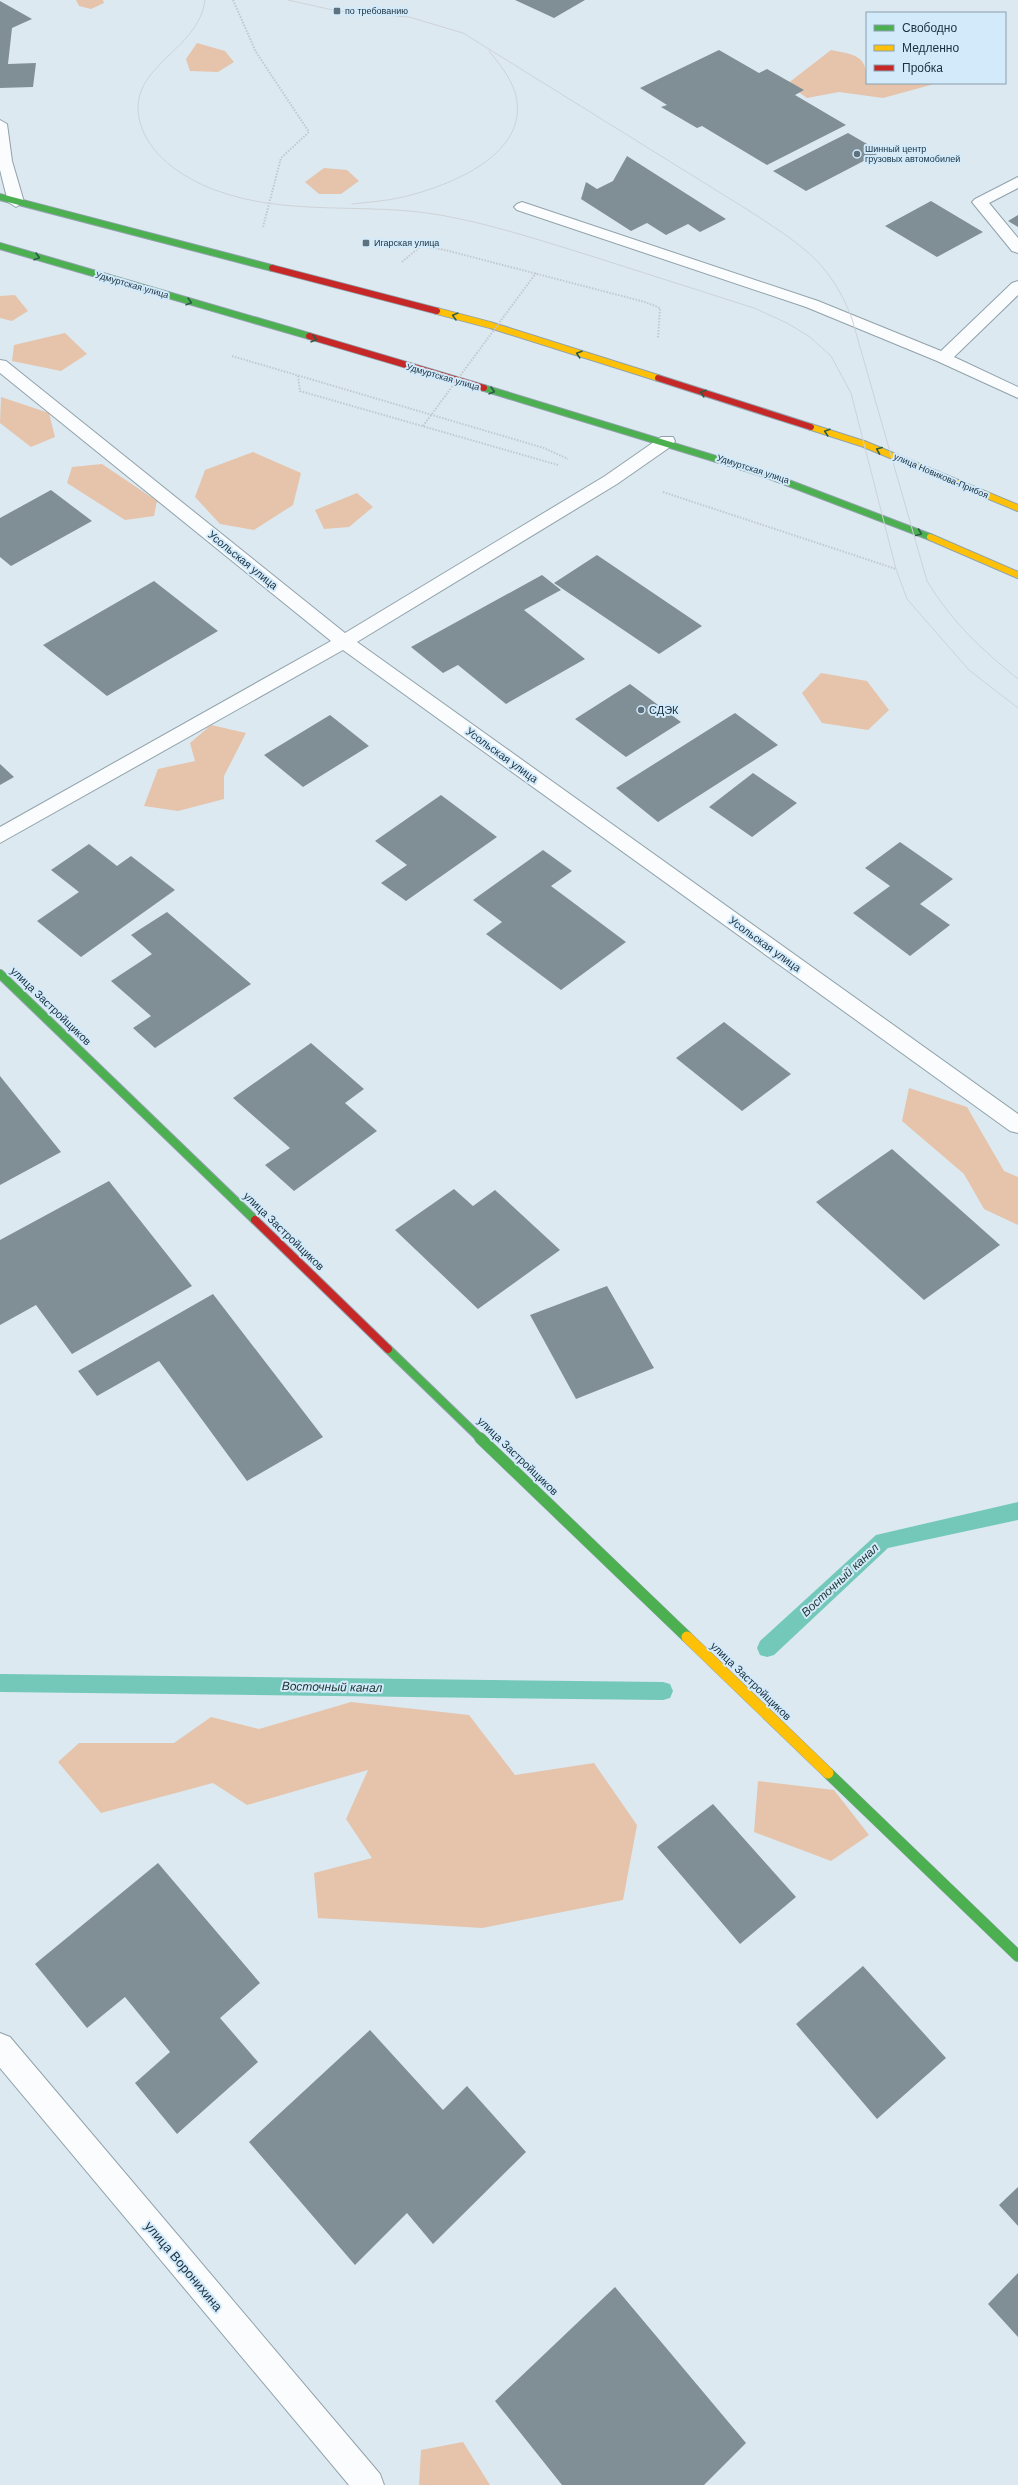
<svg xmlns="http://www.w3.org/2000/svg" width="1018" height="2485" font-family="Helvetica,sans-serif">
	<rect width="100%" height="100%" fill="#dce9f1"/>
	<!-- green -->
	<path fill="#e5c4ab" d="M76 0H103L104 3 91 9 79 6Z
		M197 43 225 51 234 62 218 72 190 71 186 59Z
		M831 50C856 55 867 55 867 83H938L883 98 839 92 807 98 787 84Z
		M324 168 347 170 359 181 341 194H319L305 182Z
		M15 295 28 311 12 321 0 318V296Z
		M65 333 87 354 61 371 12 361 14 345Z
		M1 397 49 413 55 437 31 447 0 423Z
		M253 452 301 473 293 505 254 530 220 524 195 497 205 470Z
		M102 464 157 501 154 516 125 520 67 483 72 467Z
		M357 493 373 507 349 527 324 529 315 510Z
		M821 673 867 681 889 710 868 730 822 723 802 693Z
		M211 725 246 733 224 776V799L178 811 144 806 158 769 195 761 190 743Z
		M909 1088 967 1107 1004 1171 1018 1177V1225L984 1209 964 1174 902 1121Z
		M351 1702 469 1715 515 1775 594 1763 637 1825 623 1900 482 1928 318 1918 314 1873 372 1858 346 1819 368 1770 247 1805 213 1783 101 1813 58 1762 79 1743H174L211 1717 259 1729Z
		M758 1781 834 1790 869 1835 831 1861 754 1832Z
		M463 2442 490 2485H419L421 2450Z"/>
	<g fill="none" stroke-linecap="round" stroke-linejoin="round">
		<!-- stream -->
		<path fill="#73c8ba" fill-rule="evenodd" d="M1018 1502V1520L888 1548 774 1655 767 1657 760 1655 757 1648 760 1641 876 1535Z
			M0 1674 663 1682 670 1684 673 1691 670 1698 663 1700 0 1692Z"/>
	</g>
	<!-- building -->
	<path fill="#808f95" d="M515 0H585L554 18Z
		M0 1 32 19 12 28 8 64 36 63 33 87 0 88Z
		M719 50 759 73 767 69 804 90 795 95 846 125 767 165 702 126 697 128 661 107 667 105 640 88Z
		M848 133 881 152 806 191 773 171Z
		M627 156 726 219 700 232 688 224 666 235 647 223 631 231 581 199 586 182 597 189 613 181Z
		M931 201 983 232 937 257 885 226Z
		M1018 215V227L1008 221Z
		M51 490 92 521 11 566 0 557V518Z
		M597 555 702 626 659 654 554 583Z
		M542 575 561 590 524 610 585 659 506 704 458 665 443 673 411 647Z
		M154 581 218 631 107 696 43 645Z
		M630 684 681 722 626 757 575 719Z
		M735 713 778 745 658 822 616 788Z
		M330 715 369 746 303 787 264 755Z
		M0 764 14 777 0 785Z
		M753 773 797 803 752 837 709 807Z
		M441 795 497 837 406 901 381 883 407 865 375 841Z
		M900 842 953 879 920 904 950 925 910 956 853 913 890 886 865 868Z
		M89 844 117 866 131 856 175 890 81 957 37 921 79 892 51 870Z
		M543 850 572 871 551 886 626 942 561 990 486 934 502 922 473 900Z
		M167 912 251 984 155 1048 133 1028 151 1016 111 981 152 954 131 935Z
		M724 1022 791 1074 742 1111 676 1058Z
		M311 1043 364 1089 345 1103 377 1131 294 1191 265 1165 290 1148 233 1098Z
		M0 1076 61 1152 0 1185Z
		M892 1149 1000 1245 924 1300 816 1202Z
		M109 1181 192 1286 72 1354 36 1305 0 1325V1240Z
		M454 1189 473 1206 495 1190 560 1250 478 1309 395 1230Z
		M607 1286 654 1368 576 1399 530 1315Z
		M213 1294 323 1437 247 1481 159 1361 97 1396 78 1371Z
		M713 1804 796 1897 740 1944 657 1847Z
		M158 1863 260 1983 220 2018 258 2062 177 2134 135 2083 170 2052 125 1997 87 2028 35 1964Z
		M863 1966 946 2058 877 2119 796 2024Z
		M370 2030 443 2110 467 2086 526 2152 433 2244 407 2213 355 2265 249 2142Z
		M1018 2187V2226L999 2205Z
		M1018 2273V2337L988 2304Z
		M615 2287 746 2443 704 2485H562L495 2401Z"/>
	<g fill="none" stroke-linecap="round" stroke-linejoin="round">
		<!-- lane casing -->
		<g stroke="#91a2ab" stroke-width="2">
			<path id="lane" d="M0 120 7 124 12 161 24 202 16 207 8 202 0 170Z
				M1018 177V188L989 203 1018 238V253L1012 251 972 202 975 199Z
				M522 202 818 301 941 351 1012 283 1018 281V295L954 357 1018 387V398L937 361 806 307 517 210 514 207 517 204Z"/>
		</g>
		<!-- street casing -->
		<g stroke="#91a2ab" stroke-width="2">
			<path id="street" d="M0 360 6 361 345 633 605 476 661 437H673L675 441 673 445 617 484 357 642 1018 1114V1133L1010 1131 343 650 0 843V827L331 641 0 373Z
				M0 2033 10 2037 380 2474 384 2485H349L0 2068Z"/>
		</g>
		<!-- fast-far2 casing -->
		<g stroke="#91a2ab" stroke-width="8">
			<path id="fast-far2" d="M0 197 272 268
				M0 246 309 336
				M484 388 765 474 930 537"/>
		</g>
		<!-- fast-far1 casing -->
		<g stroke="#91a2ab" stroke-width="10">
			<path id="fast-far1" d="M0 974 255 1220
				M388 1349 481 1439"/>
		</g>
		<!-- fast casing -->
		<g stroke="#91a2ab" stroke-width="12">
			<path id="fast" d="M480 1438 687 1637
				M828 1773 1018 1956"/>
		</g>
		<!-- slow-far1 casing -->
		<g stroke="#91a2ab" stroke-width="8">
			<path id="slow-far1" d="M437 311 490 325 658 378
				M811 427 864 444 1018 508
				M930 537 1018 575"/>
		</g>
		<!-- slow casing -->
		<g stroke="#91a2ab" stroke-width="12">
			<path id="slow" d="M687 1637 828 1773"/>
		</g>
		<!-- jam-far1 casing -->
		<g stroke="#91a2ab" stroke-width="8">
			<path id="jam-far1" d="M272 268 437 311
				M309 336 484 388
				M658 378 811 427"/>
		</g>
		<!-- jam casing -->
		<g stroke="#91a2ab" stroke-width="10">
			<path id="jam" d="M255 1220 388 1349"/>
		</g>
		<!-- path -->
		<path stroke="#c2c9ce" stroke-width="2" stroke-dasharray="1.5 1.5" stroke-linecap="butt" d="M233 0 256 52 309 132 281 158 263 227
			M402 262 421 246 445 250 645 302 660 308 658 338
			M232 356 544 448 568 459
			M298 376 300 391 558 465
			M663 492 896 569"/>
		<!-- lane -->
		<use href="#lane" fill="#fafcfd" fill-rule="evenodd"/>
		<!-- street -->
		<use href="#street" fill="#fafcfd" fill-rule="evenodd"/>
		<!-- fast-far2 -->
		<use href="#fast-far2" stroke="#4caf50" stroke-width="6"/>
		<!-- fast-far1 -->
		<use href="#fast-far1" stroke="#4caf50" stroke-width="8"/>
		<!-- fast -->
		<use href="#fast" stroke="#4caf50" stroke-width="11"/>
		<!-- slow-far1 -->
		<use href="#slow-far1" stroke="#ffc107" stroke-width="6"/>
		<!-- slow -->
		<use href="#slow" stroke="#ffc107" stroke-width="11"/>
		<!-- jam-far1 -->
		<use href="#jam-far1" stroke="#c62828" stroke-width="6"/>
		<!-- jam -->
		<use href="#jam" stroke="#c62828" stroke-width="8"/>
		<!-- tram -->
		<path stroke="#ced3d6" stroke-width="1" d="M205 0C199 51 129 65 139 118 146 154 183 178 215 190 287 217 366 202 440 215 491 224 539 240 588 255 643 273 699 290 754 308L787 323 810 337 831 356 851 393 896 569 907 599 969 670 1018 708
			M288 0 337 11 409 17 463 33 748 210C798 243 830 260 852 319L927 581C951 621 982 650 1018 679
			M352 204C369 202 387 201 403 197 449 186 533 154 515 92 510 77 499 63 489 51"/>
		<!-- path-bridge -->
		<path stroke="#c2c9ce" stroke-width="2" stroke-dasharray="1.5 1.5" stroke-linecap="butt" d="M423 426 536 273"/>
	</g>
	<!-- one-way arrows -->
	<defs><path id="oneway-chevron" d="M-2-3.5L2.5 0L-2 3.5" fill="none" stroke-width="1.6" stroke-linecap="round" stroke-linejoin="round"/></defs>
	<g stroke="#2b5d46">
		<use href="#oneway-chevron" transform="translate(37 257) rotate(16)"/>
		<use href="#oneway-chevron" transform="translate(189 302) rotate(16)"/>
		<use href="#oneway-chevron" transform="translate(455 316) rotate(-165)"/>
		<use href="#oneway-chevron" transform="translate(314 339) rotate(16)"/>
		<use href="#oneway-chevron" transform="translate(579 354) rotate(-162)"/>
		<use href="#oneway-chevron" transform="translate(492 391) rotate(16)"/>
		<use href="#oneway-chevron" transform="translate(703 393) rotate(-163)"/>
		<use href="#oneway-chevron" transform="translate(827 432) rotate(-163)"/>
		<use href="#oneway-chevron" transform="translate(879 450) rotate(-158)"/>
		<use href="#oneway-chevron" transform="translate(919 533) rotate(23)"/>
	</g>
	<!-- markers -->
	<g fill="#5d717e" stroke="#d3eafa" stroke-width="1.5">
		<rect x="333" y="7" width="8" height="8" rx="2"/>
		<circle cx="857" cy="154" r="4"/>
		<rect x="362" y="239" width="8" height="8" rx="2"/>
		<circle cx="641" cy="710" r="4"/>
	</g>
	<g text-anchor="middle" stroke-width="4" stroke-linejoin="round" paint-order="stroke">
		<!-- far-poi labels -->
		<g font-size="9" fill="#193140" stroke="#d3eafa" text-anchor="start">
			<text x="345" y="14">по требованию</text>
			<text x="865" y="152">Шинный центр<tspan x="865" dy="10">грузовых автомобилей</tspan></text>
			<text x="374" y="246">Игарская улица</text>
		</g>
		<!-- far-street labels -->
		<g font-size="9" fill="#193140" stroke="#d3eafa">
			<text transform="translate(132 285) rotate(16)" y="3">Удмуртская улица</text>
			<text transform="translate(443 377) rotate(16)" y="3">Удмуртская улица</text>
			<text transform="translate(753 469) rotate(18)" y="3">Удмуртская улица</text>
			<text transform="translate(941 476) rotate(23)" y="3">улица Новикова-Прибоя</text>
		</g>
		<!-- street labels -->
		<g font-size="11" fill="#193140" stroke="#d3eafa">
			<text transform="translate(243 560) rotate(39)" y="4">Усольская улица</text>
			<text transform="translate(502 755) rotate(36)" y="4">Усольская улица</text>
			<text transform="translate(765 944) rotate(36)" y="4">Усольская улица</text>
			<text transform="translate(51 1006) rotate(44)" y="4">улица Застройщиков</text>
			<text transform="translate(284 1231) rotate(44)" y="4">улица Застройщиков</text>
			<text transform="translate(518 1456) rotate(44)" y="4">улица Застройщиков</text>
			<text transform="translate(751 1681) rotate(44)" y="4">улица Застройщиков</text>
		</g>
		<!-- poi labels -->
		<g font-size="11" fill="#193140" stroke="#d3eafa" text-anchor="start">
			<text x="649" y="714">СДЭК</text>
		</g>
		<!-- water labels -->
		<g font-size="12" font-style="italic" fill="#1c362f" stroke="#d3eafa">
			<text transform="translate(840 1580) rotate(-43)" y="4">Восточный канал</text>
			<text transform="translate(332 1687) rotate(1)" y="4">Восточный канал</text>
		</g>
		<!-- near-street labels -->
		<g font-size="13" fill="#193140" stroke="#d3eafa">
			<text transform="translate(184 2266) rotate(50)" y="5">улица Воронихина</text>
		</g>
	</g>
	<!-- legend -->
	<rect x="866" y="12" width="140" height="72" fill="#d3eafa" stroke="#89a0b0"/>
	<rect x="874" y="25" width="20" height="6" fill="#4caf50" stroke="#89a0b0"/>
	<text x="902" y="32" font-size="12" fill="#193140">Свободно</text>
	<rect x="874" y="45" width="20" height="6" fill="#ffc107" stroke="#89a0b0"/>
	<text x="902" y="52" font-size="12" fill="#193140">Медленно</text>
	<rect x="874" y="65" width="20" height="6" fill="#c62828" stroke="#89a0b0"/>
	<text x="902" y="72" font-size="12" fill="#193140">Пробка</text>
</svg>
